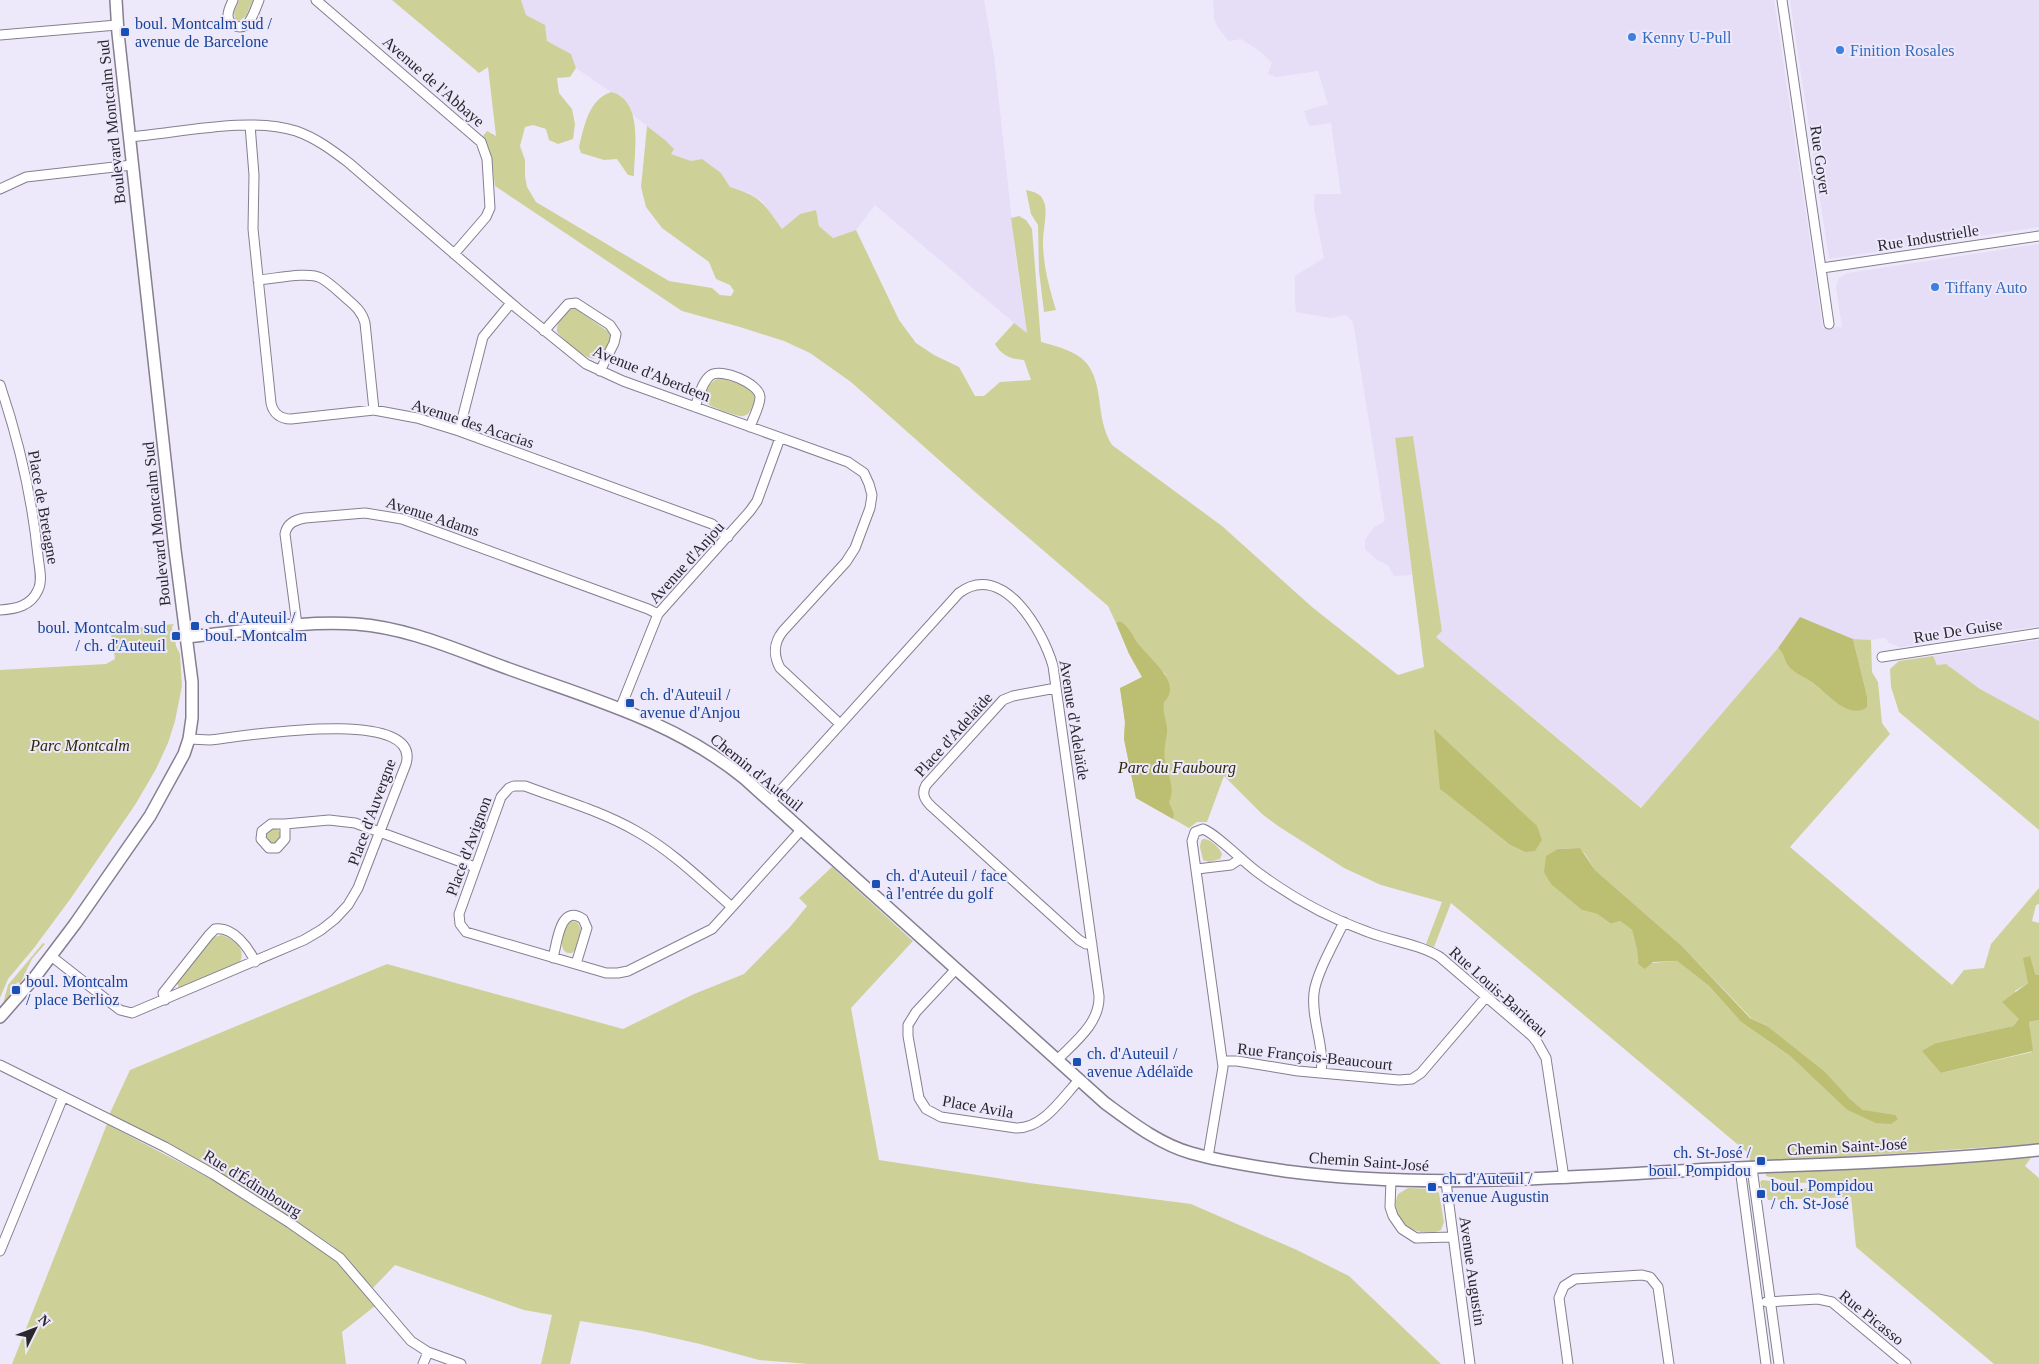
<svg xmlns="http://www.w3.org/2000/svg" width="2039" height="1364" font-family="'Times New Roman',serif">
	<rect width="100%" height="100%" fill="#eee8fb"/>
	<!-- built -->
	<path fill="#e6ddf7" d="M521 0H984L994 56 1016 259 1027 334 875 205 856 230 833 238 819 226 816 210 800 214 782 229 762 201 747 192 730 187 721 173 671 154 665 140 633 115 629 105 620 95 611 92 576 68 571 54 547 41 545 25 526 15Z
		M1213 0H1774L1823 328 1842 327 1836 287 1839 278 1848 273 2039 244V626L1900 647 1889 643 1885 638 1871 640 1853 639 1800 618 1778 648 1642 808 1436 637 1442 631 1413 436 1395 439 1412 575 1394 576 1388 565 1377 560 1365 549V540L1374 527 1385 521 1353 322 1346 315 1331 318 1296 312 1295 302V276L1324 258 1314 207 1315 194H1341L1331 123 1309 126 1304 111 1328 104 1318 71 1276 77 1268 74 1272 63 1261 52 1241 39 1229 41 1218 28 1214 18Z
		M1790 0H2039V227L1829 259Z
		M2039 640V721L1980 689 1946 664 1937 665 1933 656Z"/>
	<!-- green -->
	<path fill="#ced197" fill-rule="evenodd" d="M239 0H253L246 16 239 21 235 19 234 12Z
		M392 0H521L526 15 545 25 547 41 571 54 576 68 570 77 557 78 559 93 572 109 575 124 573 139 558 144 549 140 546 129 533 125 525 127 520 146 525 160V176L527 187 536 202 669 281 712 288 720 295 731 296 734 291 730 285 716 279 709 262 662 228 646 207 641 187 647 126 665 140 674 149 671 154 691 161 702 159 721 173 730 187C761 196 764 204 782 229L800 214 816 210 819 226 833 238 856 230 899 320 916 343 934 355 959 367 975 396H984L1000 382 1031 380 1024 360C1011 359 1002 356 995 344L1014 323 1027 333 1011 218 1019 216 1026 220 1032 229 1041 342C1083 353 1095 360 1100 405 1102 420 1104 432 1112 445L1222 526 1312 607 1398 675 1424 667 1395 438 1413 436 1442 631 1436 637 1641 808 1778 648 1784 653 1788 666 1814 684 1834 701 1867 696 1853 639 1871 640 1872 672 1878 682 1882 723 1890 734 1790 847 1952 985 1964 970 1984 968 1991 944 2039 888V904L2036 905 2032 921 2039 923V975L2035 974 2028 983 2015 991 2019 1019 2013 1026 1936 1043 1941 1073 2032 1052 2029 1022 2039 1020V1144L1750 1163 1749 1154 1451 903 1434 947 1426 944 1442 902 1381 885 1344 868 1278 826 1262 814 1224 776 1207 822H1197L1189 828 1136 798 1124 739 1125 722 1120 688 1166 675 1139 646 1129 630 1119 621 1116 623 1108 606 974 491 851 382 810 353 784 341 740 327 682 311 495 186 491 155 483 136 487 131 496 136 488 67 479 73ZM1440 789 1525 852 1510 845ZM1579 848 1585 854 1595 870 1682 946 1751 1018 1767 1026 1863 1110 1875 1123 1847 1110 1790 1056 1741 1022 1709 986 1677 961 1638 964 1637 950 1632 930 1620 921 1611 924 1597 914 1582 910 1558 849Z
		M611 92C644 100 634 150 634 176L628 175 617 159 604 160 581 153 579 147C584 127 588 100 611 92Z
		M1026 190C1034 192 1041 193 1044 202 1048 210 1043 231 1043 241 1043 265 1049 287 1056 310L1044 312 1039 271 1038 225 1031 214Z
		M575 308 610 333C612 340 609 345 606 351 596 373 566 342 557 332 556 321 565 310 575 308Z
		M721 378C740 385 767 388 748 414 745 415 744 417 741 416 735 416 712 407 708 404 699 395 711 379 721 378Z
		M174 624 172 627 173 637H175L176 646 180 654 182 686 175 721 168 743 156 769 135 805 71 898 34 948 8 979 0 998V670L106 664 115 659 111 634 114 630Z
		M1933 656 1937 665 1946 664 1980 689 2039 721V830L1899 712 1891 687 1890 669 1899 661Z
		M265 836a8 8 0 1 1 16 0a8 8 0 1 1-16 0Z
		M1203 839C1211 839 1219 847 1222 854L1220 859 1209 862 1203 860 1200 847 1201 841Z
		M832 867 913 941 851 1008 879 1160 1029 1183 1191 1204 1297 1250 1349 1276 1441 1364H809L759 1360 700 1344 642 1331 580 1321 570 1364H541L552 1315 524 1310 395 1265 373 1288 333 1246 293 1219 196 1159 109 1115 130 1070 387 964 623 1029 694 994 744 974 790 927 807 906 799 898Z
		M571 921 577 922 581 929 575 950 572 953C555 955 563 928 571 921Z
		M222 935C233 939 248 950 239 963L179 988 177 983 214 937Z
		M43 943 45 944 32 959 20 984 18 982 11 990 13 992 3 1004 8 985Z
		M107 1124 217 1182 310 1242 339 1264 375 1306 342 1332 346 1364H12Z
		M2031 1158 2025 1166 2039 1178V1364H1994L1856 1247 1851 1197 1768 1200 1766 1193 1762 1190 1760 1182 1762 1180C1773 1180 1781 1186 1792 1188 1811 1190 1832 1186 1851 1185V1181L1795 1183 1766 1176V1172Z
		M1408 1188 1433 1189 1439 1193 1444 1222 1441 1230C1418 1240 1387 1220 1398 1194Z"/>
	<!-- forest -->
	<path fill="#bcbf71" d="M1800 617 1853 639 1867 696V707C1850 721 1826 693 1813 683 1806 678 1797 674 1790 668 1784 662 1786 655 1778 648Z
		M1119 621C1130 625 1133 639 1141 647 1152 661 1183 684 1164 702 1162 713 1168 723 1167 733 1166 742 1163 751 1165 760 1167 775 1176 786 1169 802L1174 814 1173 819 1136 798 1124 739 1125 722 1120 688 1142 677 1129 654 1116 623Z
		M1434 729 1537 826 1542 840 1535 851 1525 852 1510 845 1440 789Z
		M1580 848 1595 870 1682 946 1750 1018 1767 1026 1825 1072 1848 1097 1863 1110 1895 1115 1898 1119 1891 1124 1875 1123 1847 1110 1790 1056 1741 1022 1709 986 1677 961 1653 962 1645 969 1638 964 1637 950 1632 930 1620 921 1611 924 1597 914 1582 910 1551 884 1544 872 1546 856 1558 849Z
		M2030 956 2035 974 2039 975V1020L2029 1022 2033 1051 1941 1073 1922 1051 1936 1043 2013 1026 2019 1019 2002 1002 2028 983 2023 958Z"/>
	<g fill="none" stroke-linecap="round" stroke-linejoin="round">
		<!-- minor casing -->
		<g stroke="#857f90" stroke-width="11">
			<path id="minor" d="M233 0C231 5 228 10 228 15 228 24 238 30 246 25 252 21 256 7 259 0
				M316 0 481 142 487 159 490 208 486 217 454 254
				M1782 0 1829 324
				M0 35 117 25
				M250 125 254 175 253 229 271 403C273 413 280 419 291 419L374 410 417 418 459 431 712 524 728 537
				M129 137C179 133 249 116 296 131 316 138 332 150 349 163L518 309 586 364 623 381 848 462 864 473 869 484 872 495 870 508 855 548 846 562 783 631C774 642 773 655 780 668L840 724
				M0 189 26 177 132 165
				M1822 268 2039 236
				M258 280C274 279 308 271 321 278 330 283 338 291 346 298 354 305 362 311 365 323L374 410
				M544 331 568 304 576 303 610 325 616 334 614 343 600 371
				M0 385C19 441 32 497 38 556 39 567 43 580 38 590 31 606 16 609 0 610
				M695 407C699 397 702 381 711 375 721 368 759 383 760 397 760 406 753 418 750 427
				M459 431 483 337 511 303
				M297 625 285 534C287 523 295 520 305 518L365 513 402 519 648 609 658 614
				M1882 657 2039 633
				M1056 688 1013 696 1003 700 926 785C921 794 925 800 931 806L1079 940 1086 944H1092
				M620 709 658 614 750 511 757 501 780 438
				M514 786H525C562 800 601 811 636 831 672 851 701 880 732 907L712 929 628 971 618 973H606L466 932 460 924 459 914 501 797 509 788Z
				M771 801 959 593C1003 560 1043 631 1053 666L1099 996C1100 1023 1075 1042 1057 1060
				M271 824H285V839L277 848H269L261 839 262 831Z
				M285 824 329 820 355 823 475 867
				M1197 869 1231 865 1240 859
				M732 907 802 829
				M51 956 120 1010 132 1013 304 940 321 930 335 919 348 905 358 888 406 764C423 705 238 737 210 740L189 739
				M553 958C557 943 560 903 583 919L587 928 576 964
				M956 969 916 1012 908 1025V1036L919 1098 926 1109 941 1117 1016 1128C1043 1129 1062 1098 1079 1080
				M165 1000 163 993 167 988 209 935 215 929C233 926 249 948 255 962
				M1223 1061H1237L1298 1071 1399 1080 1412 1079 1421 1073 1486 997
				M0 1065 165 1147 213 1174 290 1223 340 1258 411 1341 428 1352 461 1364
				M1321 1073C1325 1046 1311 1020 1314 993 1316 974 1335 941 1344 922
				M1208 1157 1223 1067 1192 841 1195 832 1203 829C1217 834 1245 864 1260 874 1293 898 1329 918 1368 932 1391 941 1419 944 1440 957L1532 1036 1537 1042 1546 1058 1564 1178
				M1740 1168 1766 1364
				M1752 1168 1779 1364
				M1391 1180 1390 1207 1393 1216 1402 1229 1416 1238 1452 1237
				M1446 1182 1470 1364
				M0 1251 63 1097
				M1766 1302 1818 1299 1832 1302 1906 1364
				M423 1364 428 1352
				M1568 1364 1559 1298 1564 1286 1575 1279 1642 1275 1650 1277 1658 1287 1669 1364"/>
		</g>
		<!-- tertiary casing -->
		<g stroke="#857f90" stroke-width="14">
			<path id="tertiary" d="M186 637C243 632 300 620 356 624 411 628 461 652 512 670 595 700 675 722 744 778L1105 1103C1131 1122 1159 1144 1191 1153 1222 1162 1254 1166 1285 1171 1422 1189 1558 1178 1695 1170 1810 1164 1925 1162 2039 1150
				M0 1017 35 977 75 924 150 816 184 754 189 739 192 718V682L175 550 118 33 116 0"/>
		</g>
		<!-- minor -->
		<use href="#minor" stroke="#fff" stroke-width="9"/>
		<!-- tertiary -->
		<use href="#tertiary" stroke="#fff" stroke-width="11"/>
	</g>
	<!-- markers -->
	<g fill="#1a4fb4" stroke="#eee8fb" stroke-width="2">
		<rect x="120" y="27" width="10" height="10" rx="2.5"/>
		<rect x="190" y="621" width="10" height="10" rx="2.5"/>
		<rect x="171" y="631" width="10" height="10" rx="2.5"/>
		<rect x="625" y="698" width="10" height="10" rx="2.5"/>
		<rect x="871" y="879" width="10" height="10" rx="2.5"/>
		<rect x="11" y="985" width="10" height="10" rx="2.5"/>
		<rect x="1072" y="1057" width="10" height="10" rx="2.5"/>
		<rect x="1756" y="1156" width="10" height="10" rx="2.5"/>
		<rect x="1427" y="1182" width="10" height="10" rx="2.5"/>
		<rect x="1756" y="1189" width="10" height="10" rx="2.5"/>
	</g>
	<g fill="#3f7fe0" stroke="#eee8fb" stroke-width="2">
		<circle cx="1632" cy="37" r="5"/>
		<circle cx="1840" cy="50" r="5"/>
		<circle cx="1935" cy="287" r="5"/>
	</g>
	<g text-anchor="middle" stroke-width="4" stroke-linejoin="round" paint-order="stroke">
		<!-- transit labels -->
		<g font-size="16" fill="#164399" stroke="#eee8fb" text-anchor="start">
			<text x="135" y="29">boul. Montcalm sud /<tspan x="135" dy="18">avenue de Barcelone</tspan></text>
			<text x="205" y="623">ch. d'Auteuil /<tspan x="205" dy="18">boul. Montcalm</tspan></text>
			<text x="166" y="633" text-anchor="end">boul. Montcalm sud<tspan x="166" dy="18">/ ch. d'Auteuil</tspan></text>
			<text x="640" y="700">ch. d'Auteuil /<tspan x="640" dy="18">avenue d'Anjou</tspan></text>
			<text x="886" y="881">ch. d'Auteuil / face<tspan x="886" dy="18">à l'entrée du golf</tspan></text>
			<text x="26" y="987">boul. Montcalm<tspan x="26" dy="18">/ place Berlioz</tspan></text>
			<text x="1087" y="1059">ch. d'Auteuil /<tspan x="1087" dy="18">avenue Adélaïde</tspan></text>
			<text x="1751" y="1158" text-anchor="end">ch. St-José /<tspan x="1751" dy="18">boul. Pompidou</tspan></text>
			<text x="1442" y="1184">ch. d'Auteuil /<tspan x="1442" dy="18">avenue Augustin</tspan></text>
			<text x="1771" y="1191">boul. Pompidou<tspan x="1771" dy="18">/ ch. St-José</tspan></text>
		</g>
		<!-- shop labels -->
		<g font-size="16" fill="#366cbe" stroke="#eee8fb" text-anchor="start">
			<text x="1642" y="43">Kenny U-Pull</text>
			<text x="1850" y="56">Finition Rosales</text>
			<text x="1945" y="293">Tiffany Auto</text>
		</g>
		<!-- street labels -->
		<g font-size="16" fill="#29272e" stroke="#eee8fb">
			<text transform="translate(434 81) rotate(41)" y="6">Avenue de l'Abbaye</text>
			<text transform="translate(111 122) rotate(-96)" y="6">Boulevard Montcalm Sud</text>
			<text transform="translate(1821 160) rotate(82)" y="6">Rue Goyer</text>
			<text transform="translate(1928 237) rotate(-9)" y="6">Rue Industrielle</text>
			<text transform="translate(652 373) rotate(22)" y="6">Avenue d'Aberdeen</text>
			<text transform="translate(473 423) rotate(18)" y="6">Avenue des Acacias</text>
			<text transform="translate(44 507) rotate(80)" y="6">Place de Bretagne</text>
			<text transform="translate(433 516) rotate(18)" y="6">Avenue Adams</text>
			<text transform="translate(156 524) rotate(-96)" y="6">Boulevard Montcalm Sud</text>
			<text transform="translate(686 562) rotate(-48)" y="6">Avenue d'Anjou</text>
			<text transform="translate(1958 630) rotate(-9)" y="6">Rue De Guise</text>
			<text transform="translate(1075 720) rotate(81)" y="6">Avenue d'Adelaïde</text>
			<text transform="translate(953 734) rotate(-48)" y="6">Place d'Adelaïde</text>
			<text transform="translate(757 772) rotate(39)" y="6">Chemin d'Auteuil</text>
			<text transform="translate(371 812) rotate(-70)" y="6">Place d'Auvergne</text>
			<text transform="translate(468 846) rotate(-70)" y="6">Place d'Avignon</text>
			<text transform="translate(1499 991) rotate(42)" y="6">Rue Louis-Bariteau</text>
			<text transform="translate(1315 1056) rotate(6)" y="6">Rue François-Beaucourt</text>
			<text transform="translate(978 1106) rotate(10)" y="6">Place Avila</text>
			<text transform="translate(1847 1146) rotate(-3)" y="6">Chemin Saint-José</text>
			<text transform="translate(1369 1161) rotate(4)" y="6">Chemin Saint-José</text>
			<text transform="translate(253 1183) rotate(32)" y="6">Rue d'Édimbourg</text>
			<text transform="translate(1473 1271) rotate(82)" y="6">Avenue Augustin</text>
			<text transform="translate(1872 1317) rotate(39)" y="6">Rue Picasso</text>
		</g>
		<!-- park labels -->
		<g font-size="16" font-style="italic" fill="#2c2c09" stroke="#eee8fb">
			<text x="80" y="751">Parc Montcalm</text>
			<text x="1177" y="773">Parc du Faubourg</text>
		</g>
	</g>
	<!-- north arrow -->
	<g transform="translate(35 1329) rotate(48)" stroke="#eee8fb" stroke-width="4" paint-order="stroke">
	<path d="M0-4L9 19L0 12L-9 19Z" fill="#29272e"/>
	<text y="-8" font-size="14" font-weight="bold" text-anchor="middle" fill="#29272e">N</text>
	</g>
</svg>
